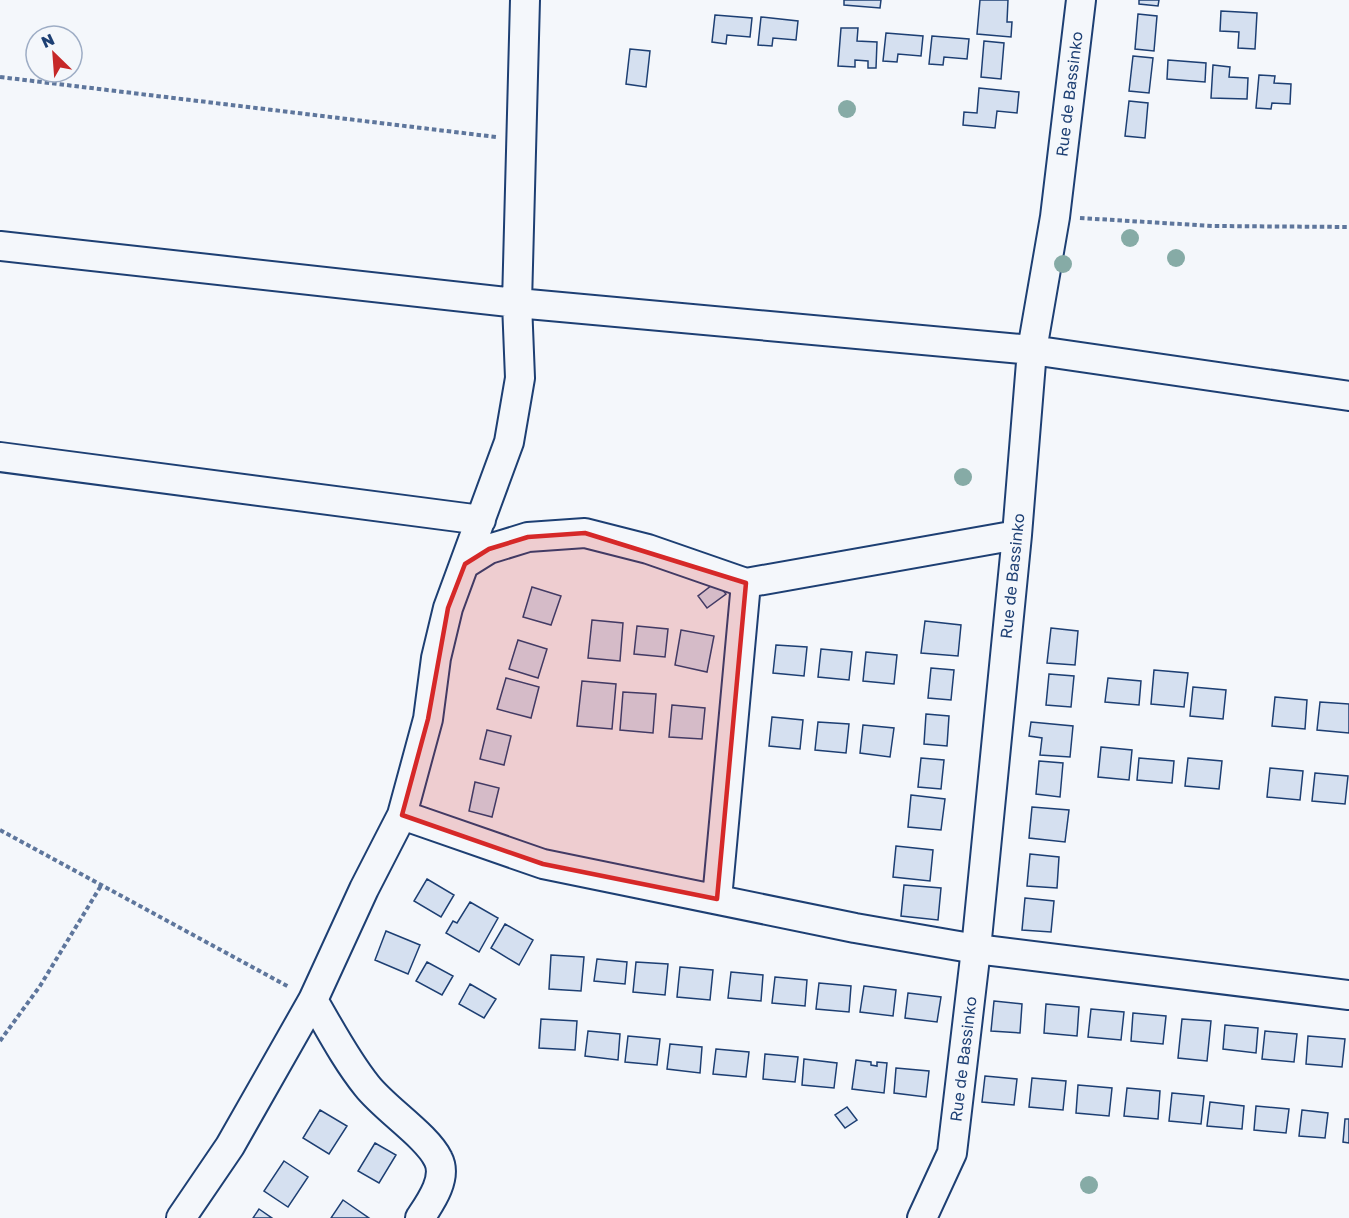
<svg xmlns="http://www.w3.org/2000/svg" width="1349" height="1218" font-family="'Golos Text',sans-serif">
	<rect width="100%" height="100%" fill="#f4f7fb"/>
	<!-- building -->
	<path fill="#d5e0f0" stroke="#1d3f73" stroke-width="1.5" d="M844 0H881L880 8 844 5Z
		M980 0H1008L1007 22H1012L1011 37 977 34Z
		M1139 0H1159L1158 6 1139 4Z
		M1221 11 1257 13 1255 49 1238 48 1239 32 1220 31Z
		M1138 14 1157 16 1154 51 1135 49Z
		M715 15 752 18 750 37 727 35 726 44 712 42Z
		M761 17 798 21 796 40 773 38 772 46 758 45Z
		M841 28H858L857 41 877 42 876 68H868V61L855 60V67L838 66Z
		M886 33 923 36 921 56 898 54 897 62 883 61Z
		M932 36 969 39 967 59 944 57 943 65 929 64Z
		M984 41 1004 43 1001 79 981 77Z
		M630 49 650 51 646 87 626 84Z
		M1133 56 1153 58 1149 93 1129 91Z
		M1168 60 1206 63 1205 82 1167 79Z
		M1213 65 1230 67 1229 77 1248 78 1247 99 1211 98Z
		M1259 75 1275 76 1274 83 1291 84 1290 104 1272 103 1271 109 1256 108Z
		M979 88 1019 92 1017 113 997 111 995 128 963 125 964 112 977 113Z
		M1129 101 1148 103 1145 138 1125 136Z
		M716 582 726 594 707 608 698 596Z
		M532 587 561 596 551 625 523 617Z
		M592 620 623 623 620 661 588 658Z
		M925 621 961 625 958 656 921 653Z
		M637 626 668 629 665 657 634 654Z
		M1051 628 1078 631 1075 665 1047 663Z
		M681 630 714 636 707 672 675 665Z
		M518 640 547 649 538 678 509 669Z
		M776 645 807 647 804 676 773 673Z
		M821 649 852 652 849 680 818 677Z
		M866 652 897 655 894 684 863 681Z
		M931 668 954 670 951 700 928 698Z
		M1154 670 1188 673 1184 707 1151 704Z
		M1049 674 1074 676 1071 707 1046 705Z
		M506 678 539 687 531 718 497 709Z
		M1108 678 1141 681 1139 705 1105 702Z
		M582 681 616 684 612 729 577 726Z
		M1193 687 1226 690 1223 719 1190 716Z
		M623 692 656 694 653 733 620 730Z
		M1275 697 1307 700 1305 729 1272 726Z
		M1320 702 1349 704V733L1317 730Z
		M672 705 705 708 702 739 669 737Z
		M926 714 949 716 947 746 924 744Z
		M772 717 803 720 800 749 769 746Z
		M818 722 849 724 846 753 815 750Z
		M1031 722 1073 726 1070 757 1040 755 1042 738 1029 736Z
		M863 725 894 728 890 757 860 753Z
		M487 730 511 736 504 765 480 759Z
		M1101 747 1132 750 1129 780 1098 777Z
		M921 758 944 760 941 789 918 787Z
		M1139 758 1174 761 1172 783 1137 780Z
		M1188 758 1222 761 1219 789 1185 786Z
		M1039 761 1063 763 1060 797 1036 794Z
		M1270 768 1303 771 1300 800 1267 797Z
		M1315 773 1348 776 1345 804 1312 801Z
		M475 782 499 788 492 817 469 811Z
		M911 795 945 799 941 830 908 827Z
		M1032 807 1069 810 1065 842 1029 838Z
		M896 846 933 850 930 881 893 877Z
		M1030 854 1059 857 1057 888 1027 886Z
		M427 879 454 895 441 917 414 901Z
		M904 885 941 888 938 920 901 916Z
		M1025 898 1054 901 1051 932 1022 930Z
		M470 902 498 918 479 952 446 933 453 921 457 923Z
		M505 924 533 940 519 965 491 948Z
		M386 931 420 945 408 974 375 960Z
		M551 955 584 957 581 991 549 989Z
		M597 959 627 962 625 984 594 981Z
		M427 962 453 976 442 995 416 981Z
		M636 962 668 964 665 995 633 992Z
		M680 967 713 970 710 1000 677 997Z
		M731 972 763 975 761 1001 728 998Z
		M775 977 807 980 805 1006 772 1003Z
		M819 983 851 986 849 1012 816 1009Z
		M470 984 496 999 484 1018 459 1004Z
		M864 986 896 990 893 1016 860 1012Z
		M908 993 941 997 937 1022 905 1018Z
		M994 1001 1022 1004 1020 1033 991 1031Z
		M1046 1004 1079 1007 1077 1036 1044 1033Z
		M1091 1009 1124 1012 1121 1040 1088 1037Z
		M1133 1013 1166 1016 1163 1044 1131 1041Z
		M541 1019 577 1021 575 1050 539 1048Z
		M1182 1019 1211 1021 1207 1061 1178 1058Z
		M1225 1025 1258 1028 1256 1053 1223 1049Z
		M588 1031 620 1034 618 1060 585 1056Z
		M1265 1031 1297 1034 1294 1062 1262 1059Z
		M628 1036 660 1039 657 1065 625 1062Z
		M1308 1036 1345 1039 1342 1067 1306 1064Z
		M670 1044 702 1047 700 1073 667 1069Z
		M716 1049 749 1052 746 1077 713 1074Z
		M765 1054 798 1057 795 1082 763 1079Z
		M804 1059 837 1063 834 1088 802 1085Z
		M856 1060 871 1062V1065L877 1066V1062L887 1063 884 1093 852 1089Z
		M896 1068 929 1071 926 1097 894 1093Z
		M985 1076 1017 1079 1014 1105 982 1102Z
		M1032 1078 1066 1081 1063 1110 1029 1107Z
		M1078 1085 1112 1088 1109 1116 1076 1113Z
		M1127 1088 1160 1091 1158 1119 1124 1116Z
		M1172 1093 1204 1096 1201 1124 1169 1121Z
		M1210 1102 1244 1106 1242 1129 1207 1126Z
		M1256 1106 1289 1109 1286 1133 1254 1130Z
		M847 1107 857 1120 845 1128 835 1115Z
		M320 1110 347 1126 329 1154 303 1138Z
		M1302 1110 1328 1113 1325 1138 1299 1136Z
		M1345 1119H1349V1143L1343 1142Z
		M375 1143 396 1155 379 1183 358 1171Z
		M284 1161 308 1177 288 1207 264 1191Z
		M343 1200 369 1218H331Z
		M259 1209 272 1218H253Z"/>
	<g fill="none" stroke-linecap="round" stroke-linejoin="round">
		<!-- minor casing -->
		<g stroke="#1d3f73" stroke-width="32">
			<path id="minor" d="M0 246 517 303 1032 350 1349 396
				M0 457 481 520
				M465 564 489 549 528 537 585 533 648 549 746 583 1017 535
				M402 815 543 864 855 928 976 949 1349 995
				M717 899 746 583
				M313 1000C330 1029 346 1060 367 1086 385 1109 427 1136 438 1159 448 1178 430 1203 420 1218
				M181 1218 230 1146 313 1000 364 889 402 815 428 719 436 658 448 608 509 442 520 378 517 303 525 0
				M922 1218 952 1153 976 949 1017 535 1032 350 1055 217 1081 0"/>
		</g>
		<!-- path -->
		<path stroke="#5e769c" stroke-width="4" stroke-dasharray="4.5 3" stroke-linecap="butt" d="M0 77 496 137
			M1080 218 1213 226 1349 227
			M0 830 289 987
			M0 1041 40 986 102 884"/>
		<!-- minor -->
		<use href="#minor" stroke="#f4f7fb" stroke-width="28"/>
	</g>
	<!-- trees -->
	<g fill="#86aba6">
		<circle cx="847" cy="109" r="9"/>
		<circle cx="1130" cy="238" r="9"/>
		<circle cx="1176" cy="258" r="9"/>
		<circle cx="1063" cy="264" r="9"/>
		<circle cx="963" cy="477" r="9"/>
		<circle cx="1089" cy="1185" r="9"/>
	</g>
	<!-- marked area -->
	<path fill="#d62828" fill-opacity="0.2" stroke="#d62828" stroke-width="4.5" stroke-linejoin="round" d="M585 533 746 583 717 899 543 864 402 815 428 719 448 608 465 564 489 549 528 537Z"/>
	<g text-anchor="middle" stroke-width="4.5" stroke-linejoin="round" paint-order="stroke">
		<!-- street labels -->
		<g font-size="16" fill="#1d3f73" stroke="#f4f7fb">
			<text transform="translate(1069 94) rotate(-83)" y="6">Rue de Bassinko</text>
			<text transform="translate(1012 576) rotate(-84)" y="6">Rue de Bassinko</text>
			<text transform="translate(963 1059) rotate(-83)" y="6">Rue de Bassinko</text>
		</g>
	</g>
	<!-- north arrow -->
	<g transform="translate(54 54) rotate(335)"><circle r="28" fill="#f4f7fb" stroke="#9eadc5" stroke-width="1.5"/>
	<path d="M0-4.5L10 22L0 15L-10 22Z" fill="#c62828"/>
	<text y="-9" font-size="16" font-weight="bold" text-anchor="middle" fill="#1d3f73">N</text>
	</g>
</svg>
